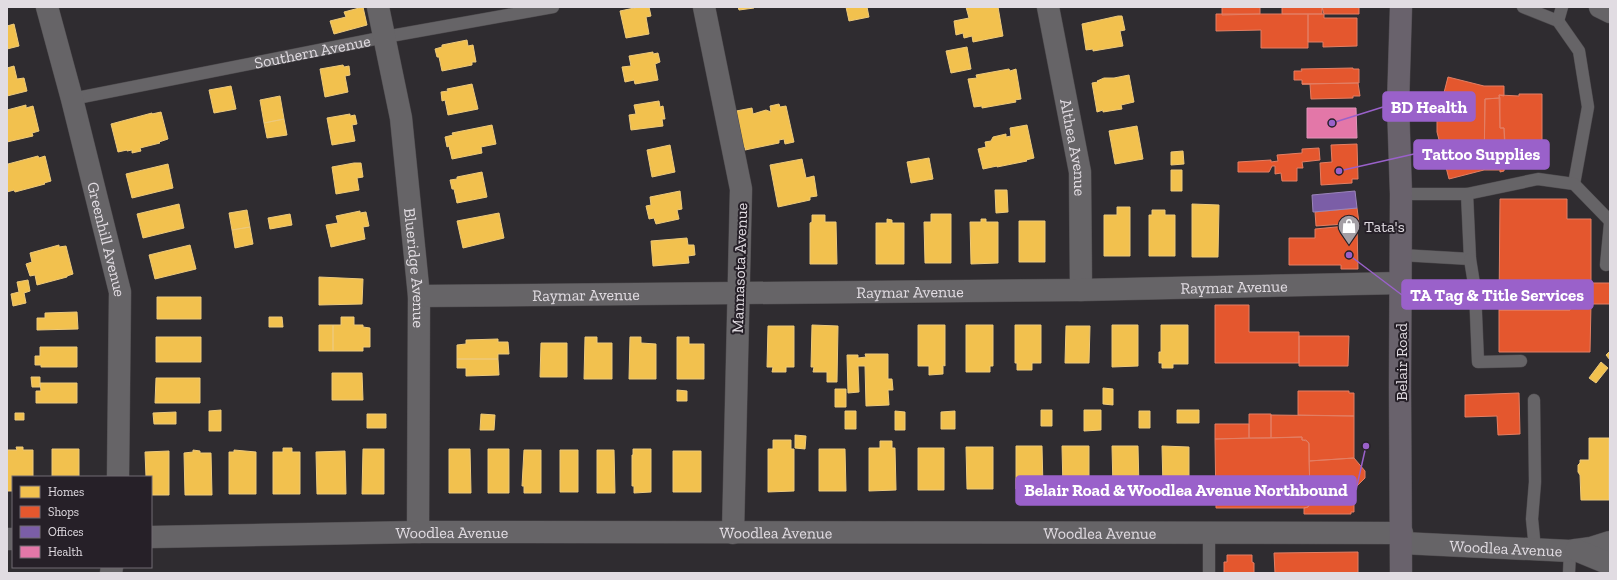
<svg xmlns="http://www.w3.org/2000/svg" width="1617" height="580" font-family="'Zilla Slab',serif">
	<rect width="100%" height="100%" fill="#2f2c30"/>
	<!-- homes -->
	<path fill="#f2c14e" stroke="#edc97a" d="M363 7 367 25 334 34 330 21 346 17 344 12Z
		M639 7H649L651 16 646 17 649 34 626 38 620 11Z
		M738 7H754V8L739 10Z
		M846 7H867L869 17 849 21Z
		M966 7H998L1003 36 973 42 972 36 964 38 963 33 956 35 954 21 969 18Z
		M1118 16H1122L1125 30 1120 31 1123 46 1093 51V49L1086 50 1082 24Z
		M14 24 19 46 7 49V26Z
		M467 40 468 46 473 45 476 62H472V65L442 71 439 57H437L435 49 442 47V45Z
		M967 47 971 69 951 73 946 51Z
		M653 52V54L658 53 660 62 655 64 658 80 635 84 634 80 625 82 622 67 631 66 629 56Z
		M343 65 344 67 349 66 350 75 345 76 348 92 325 97 320 69Z
		M14 66 17 79 24 78 27 91 7 96V68Z
		M1009 69 1010 71 1016 69 1021 99 1015 100 1016 102 982 108V106L974 107 968 79 977 78 976 75Z
		M1129 75 1134 102 1121 105 1122 109 1103 112V110L1097 112 1092 83 1098 82 1097 81 1104 78H1114Z
		M472 84 478 109 448 115 445 100 442 101 441 92 448 91 447 89Z
		M231 86 236 109 214 113 209 90Z
		M280 96 284 119 264 123 260 100Z
		M659 101 660 107 663 106 665 119H662L663 126 631 130 629 115 636 114 634 105Z
		M779 104 780 107 786 106 794 142 785 144 784 139 779 140V143L745 150V147L739 149 731 112 752 108 753 114 766 110 771 112 770 106Z
		M26 105V108L33 106 39 131 32 133 33 136 7 142V110Z
		M161 112 168 139 159 142 160 143 140 148 141 151 132 153V150L127 151V150L118 152 111 124 152 113V114Z
		M350 114V116L355 115 357 124 352 125 355 141 332 145 327 118Z
		M284 119 287 135 267 138 264 123Z
		M492 125 496 144 481 147 482 153 452 159 449 146 447 147 445 137 453 135 452 133Z
		M1027 125 1034 158 1026 160 1027 161 997 167V166L983 169 978 149 986 147 985 142 991 141 993 137 1006 134V137L1011 136 1010 128Z
		M1137 126 1143 159 1115 164 1109 131Z
		M670 145 675 172 652 177 647 150Z
		M1183 151 1184 164 1171 165V152Z
		M38 156 39 158 45 156 51 181 44 183 45 184 15 192 14 190 7 192 8 164Z
		M929 158 933 179 911 183 907 162Z
		M802 159 806 178 814 176 817 196 810 197V200L778 207 770 165Z
		M354 163H361L363 177 357 178 359 190 336 194 332 167Z
		M168 164 173 188 132 198 126 174Z
		M1171 170H1182V191H1171Z
		M482 172 487 197 457 203 454 189H452L450 180 457 179V177Z
		M995 190H1007L1008 212 996 213Z
		M680 191 682 209 677 210 679 219 656 224 654 218 649 219 646 206 651 205 650 197Z
		M179 204 184 228 143 238 137 214Z
		M1192 204 1219 205 1218 257H1192Z
		M1117 207H1130V256H1104V215H1117Z
		M247 210 250 227 232 230 229 213Z
		M1152 210H1165V215H1175V256H1149V215H1152Z
		M360 211V213L366 212 369 226 363 227 365 239 331 247 326 225 338 223 336 216Z
		M499 213 504 238 463 248 457 221Z
		M290 214 292 225 270 229 268 218Z
		M931 214H951V263H925L924 222H931Z
		M812 215H825V222H836L837 264H810V223L812 222Z
		M887 219 892 220V223H904V264H876V223H887Z
		M981 219H986V222H998V263L971 264 970 222H981Z
		M1019 221H1045V262H1019Z
		M250 227 253 244 235 248 232 230Z
		M687 238 688 245H694L695 255 688 256 689 263 653 266 651 241Z
		M59 245V247L66 246 73 274 67 276V277L37 285 35 275 30 276 26 264 32 262 30 253Z
		M190 245 196 269 155 279 149 255Z
		M319 277 363 279 362 304 319 305Z
		M28 280 30 291 24 293 26 303 13 306 11 294 19 292 17 282Z
		M157 297H201V319H157Z
		M77 312 78 329 37 330V318H45V313Z
		M269 317H282L283 327H269Z
		M341 317H354V325H363V327L370 328V347H363V351H333V325H341Z
		M319 325H333V351H319Z
		M812 325 838 326 837 382H827V372H813L814 367H811Z
		M918 325H945V366L943 365V374L929 375V366H918Z
		M966 325H993V366H990V372H966Z
		M1015 325H1041V363H1032V370H1017V363H1015Z
		M1112 325H1138V366L1112 367Z
		M1161 325H1188V364H1173V368H1162V363H1159V352H1161Z
		M768 326H794V367H786V372H772L773 367H767Z
		M1066 326H1090L1089 363H1065Z
		M156 337H201V362H156Z
		M585 337H597V343H612V379H584Z
		M630 337H641V343L656 344V379H629Z
		M677 337H689V344H704V379H677Z
		M498 339V342H508L509 354H498V359H457V345L466 344V340Z
		M541 343H567V377H540Z
		M40 347H77V367H41V365H35V356H40Z
		M1610 351V360L1606 355Z
		M865 354H888V379H892L893 390H888L889 405 866 406 865 366H858L859 392 848 393 847 355H858V358L866 357Z
		M457 359H498L499 375 466 376V368H457Z
		M1601 362 1608 368 1596 383 1589 378Z
		M332 373H362L363 400H332Z
		M31 377H40V387H32Z
		M156 378H200V403H155Z
		M40 383H77V403H36V391H41Z
		M1103 388 1113 389V405L1103 404Z
		M835 389H846V407H835Z
		M677 390 687 391V401H677Z
		M221 410V431H209V411Z
		M1041 410H1052V426H1041Z
		M1084 410H1101V430L1084 431Z
		M1177 410H1199V423H1177Z
		M845 411H856V429H845Z
		M895 411 905 412V430H895Z
		M955 411V429H941V412Z
		M1139 411H1150V428H1139Z
		M176 412V424H154L153 413Z
		M15 413H24V420H15Z
		M367 414H386V428H367Z
		M481 414 495 415 494 430H480Z
		M795 435 806 436 805 449 795 448Z
		M1589 438H1609V500H1581L1580 475 1578 472V465L1580 463V460H1589Z
		M773 440H791V449H794V491L768 492V449H773Z
		M880 441H892V448H895L896 490 869 491V448H880Z
		M1016 446H1042L1043 488 1016 489Z
		M1062 446H1089V489H1063Z
		M1112 446H1138L1139 488 1113 489Z
		M1162 446 1189 447V488H1163Z
		M16 447H23V450H33V477H13V491H7V450H17Z
		M966 447H993V489H967Z
		M283 448H292V452H300V494H273V452H283Z
		M918 448H944V490H918Z
		M52 449H79V477H52Z
		M363 449H384V494H362Z
		M449 449H470L471 493H449Z
		M488 449H509V493H488Z
		M633 449H651V492L634 493V486H632V455H633Z
		M819 449H845L846 491H819Z
		M193 450 200 451V453H211L212 495H185L184 453 193 452Z
		M234 450 256 452V494H229V452H234Z
		M524 450H541V493H524V486H522Z
		M560 450H578V492H560Z
		M597 450H614L615 493H597Z
		M169 451V495H151V477H146L145 452Z
		M345 451 346 494H317L316 452Z
		M673 451H701V492H673Z"/>
	<!-- shops -->
	<path fill="#e4572e" stroke="#e37f64" d="M1222 7H1260V14L1222 15Z
		M1282 7H1322V14H1282Z
		M1322 7H1359V14H1324Z
		M1216 14H1308V48H1261V30L1216 31Z
		M1308 14H1324V18H1357V46L1323 47V42H1308Z
		M1353 68V69H1359V83L1302 84V80H1294V71H1302L1301 69Z
		M1448 77 1484 86H1504V96L1499 95 1500 98 1485 99 1484 170 1449 179 1437 132V120Z
		M1358 83 1360 96H1353V98L1311 99 1310 84H1302Z
		M1519 94H1542V156H1506L1504 128H1500L1499 95 1519 96Z
		M1500 98V128H1504L1505 158 1504 171 1500 172V170H1484L1485 99Z
		M1357 144 1358 179H1352V183L1321 185 1320 163 1332 162 1331 145Z
		M1319 148 1320 160 1302 162 1303 168H1297V181H1282L1281 173 1275 174V166H1272L1269 172H1238V162L1271 160V162L1278 161 1277 155 1302 153V149Z
		M1500 199H1567V219H1591V304H1570V310H1499Z
		M1357 208 1359 223 1316 226 1315 212Z
		M1357 225 1358 269H1341V265H1289V238H1315V229Z
		M1590 283H1610V304H1591Z
		M1570 304H1591L1590 352H1499V310H1570Z
		M1215 305H1249V332H1299V363H1215Z
		M1299 336H1349L1348 366H1299Z
		M1298 391H1349V393H1354V416L1298 415Z
		M1519 393 1520 434 1498 435 1497 416 1465 417V395Z
		M1249 414H1271V438H1249Z
		M1271 415 1354 416V458L1309 461V443L1306 440H1302V437L1271 438Z
		M1215 424H1249V438L1215 439Z
		M1302 437V440L1307 441 1309 444 1310 503 1308 507 1304 508H1216L1215 439Z
		M1354 458 1365 471V478L1356 487 1310 489 1309 461Z
		M1356 487 1354 489V512H1351V514H1304V508L1308 507 1310 504V489Z
		M1358 552V573H1275L1274 553Z
		M1227 555H1252V562L1254 563V573H1224V562H1227Z"/>
	<!-- offices -->
	<path fill="#7b5ea7" stroke="#9a84b9" d="M1355 191 1357 208 1313 212 1312 195Z"/>
	<!-- health -->
	<path fill="#e377a8" stroke="#e295b9" d="M1307 108H1356L1357 138H1307Z"/>
	<g fill="none" stroke-linecap="round" stroke-linejoin="round">
		<!-- lane casing -->
		<g stroke="#4c494c" stroke-width="13">
			<g id="lane">
				<path d="M1523 7 1558 21 1579 51 1588 107 1574 184"/>
				<path d="M1558 21 1562 7"/>
				<path id="s1" d="M72 99 385 37 553 7"/>
				<path d="M1467 194 1538 179 1574 184 1610 221"/>
				<path d="M1401 255 1470 259 1467 194H1401"/>
				<path d="M1470 259 1475 290 1478 362 1521 361"/>
				<path d="M1606 265 1610 223"/>
				<path d="M1534 400 1535 482 1532 519 1535 549"/>
				<path d="M1209 532V573"/>
				<path d="M1569 573 1570 551"/>
			</g>
		</g>
		<!-- street casing -->
		<g stroke="#4c494c" stroke-width="23">
			<g id="street">
				<path id="s2" d="M47 7 72 99 120 292 118 477"/>
				<path id="s3" d="M378 7 401 118 419 296 418 532"/>
				<path d="M704 7 741 189 733 533"/>
				<path id="s4" d="M1048 7 1080 172 1081 290"/>
				<path d="M1600 7 1610 12"/>
				<path id="s5" d="M419 296 1081 290 1401 283"/>
				<path id="s6" d="M151 537 418 532 1402 533"/>
				<path d="M7 539H13"/>
				<path id="s7" d="M1402 543 1570 551 1591 548 1610 542"/>
				<path d="M1576 550 1610 564"/>
				<path d="M111 573 112 567"/>
			</g>
		</g>
		<!-- primary casing -->
		<g stroke="#4c494c" stroke-width="23">
			<path id="primary" d="M1401 7 1398 105 1401 194 1400 387 1401 573"/>
		</g>
		<!-- lane -->
		<use href="#lane" stroke="#666467" stroke-width="12"/>
		<!-- street -->
		<use href="#street" stroke="#666467" stroke-width="22"/>
		<!-- primary -->
		<use href="#primary" stroke="#69626c" stroke-width="22"/>
	</g>
	<!-- icons -->
	<defs>
		<g id="shop-pin" transform="scale(1.15)"><path d="M0 17L-7.5 6A9.5 9.5 0 1 1 7.5 6Z" fill="#a39ea4" stroke="#262028"/><path d="M-5-2.5h2.3a2.7 3.5 0 0 1 5.4 0H5L5.5 6h-11ZM-1.5-2.5h3a1.5 2.3 0 0 0-3 0Z" fill="#fff"/></g>
	</defs>
	<g fill-rule="evenodd">
		<use href="#shop-pin" x="1349" y="226"/>
	</g>
	<g text-anchor="middle" stroke-width="4" stroke-linejoin="round" paint-order="stroke">
		<!-- street labels -->
		<g font-size="16" fill="#e1dce2" stroke="#262028">
			<text dy="6" stroke="none"><textPath href="#s1" startOffset="245">Southern Avenue</textPath></text>
			<text dy="6" stroke="none"><textPath href="#s4" startOffset="143">Althea Avenue</textPath></text>
			<text dy="6" stroke="none"><textPath href="#s2" startOffset="240">Greenhill Avenue</textPath></text>
			<text dy="6" stroke="none"><textPath href="#s3" startOffset="264">Blueridge Avenue</textPath></text>
			<text transform="translate(739 268) rotate(-88)" y="6">Mannasota Avenue</text>
			<text dy="6" stroke="none"><textPath href="#s5" startOffset="815">Raymar Avenue</textPath></text>
			<text dy="6" stroke="none"><textPath href="#s5" startOffset="491">Raymar Avenue</textPath></text>
			<text dy="6" stroke="none"><textPath href="#s5" startOffset="167">Raymar Avenue</textPath></text>
			<text transform="translate(1401 362) rotate(-90)" y="6">Belair Road</text>
			<text dy="6" stroke="none"><textPath href="#s6" startOffset="949">Woodlea Avenue</textPath></text>
			<text dy="6" stroke="none"><textPath href="#s6" startOffset="301">Woodlea Avenue</textPath></text>
			<text dy="6" stroke="none"><textPath href="#s6" startOffset="625">Woodlea Avenue</textPath></text>
			<text dy="6" stroke="none"><textPath href="#s7" startOffset="104">Woodlea Avenue</textPath></text>
		</g>
		<!-- poi labels -->
		<g font-size="16" fill="#e1dce2" stroke="#262028" text-anchor="start">
			<text x="1364" y="232">Tata's</text>
		</g>
	</g>
	<!-- callouts -->
	<path fill="none" stroke="#9a61ca" stroke-width="1.5" d="M1332 123L1383 107M1339 171L1414 154M1349 255L1402 295M1366 446L1356 490"/>
	<g fill="#9a61ca" stroke="#262028" stroke-width="1.5">
		<circle cx="1332" cy="123" r="4"/>
		<circle cx="1339" cy="171" r="4"/>
		<circle cx="1349" cy="255" r="4"/>
		<circle cx="1366" cy="446" r="4"/>
	</g>
	<g fill="#9a61ca" stroke="#9a61ca" stroke-width="1.5">
		<rect x="1383" y="92" width="92" height="29" rx="4"/>
		<rect x="1414" y="140" width="135" height="29" rx="4"/>
		<rect x="1402" y="280" width="191" height="29" rx="4"/>
		<rect x="1016" y="476" width="340" height="29" rx="4"/>
	</g>
	<g font-size="17" text-anchor="middle" font-weight="bold" fill="#fff">
		<text x="1429" y="113">BD Health</text>
		<text x="1481" y="160">Tattoo Supplies</text>
		<text x="1497" y="301">TA Tag &amp; Title Services</text>
		<text x="1186" y="496">Belair Road &amp; Woodlea Avenue Northbound</text>
	</g>
	<!-- border -->
	<rect width="1617" height="580" fill="none" stroke="#e1dce2" stroke-width="16"/>
	<!-- legend -->
	<rect x="12" y="476" width="140" height="92" fill="#262028" stroke="#716b72"/>
	<rect x="20" y="486" width="20" height="12" fill="#f2c14e" stroke="#716b72"/>
	<text x="48" y="496" font-size="12" fill="#e1dce2">Homes</text>
	<rect x="20" y="506" width="20" height="12" fill="#e4572e" stroke="#716b72"/>
	<text x="48" y="516" font-size="12" fill="#e1dce2">Shops</text>
	<rect x="20" y="526" width="20" height="12" fill="#7b5ea7" stroke="#716b72"/>
	<text x="48" y="536" font-size="12" fill="#e1dce2">Offices</text>
	<rect x="20" y="546" width="20" height="12" fill="#e377a8" stroke="#716b72"/>
	<text x="48" y="556" font-size="12" fill="#e1dce2">Health</text>
</svg>
